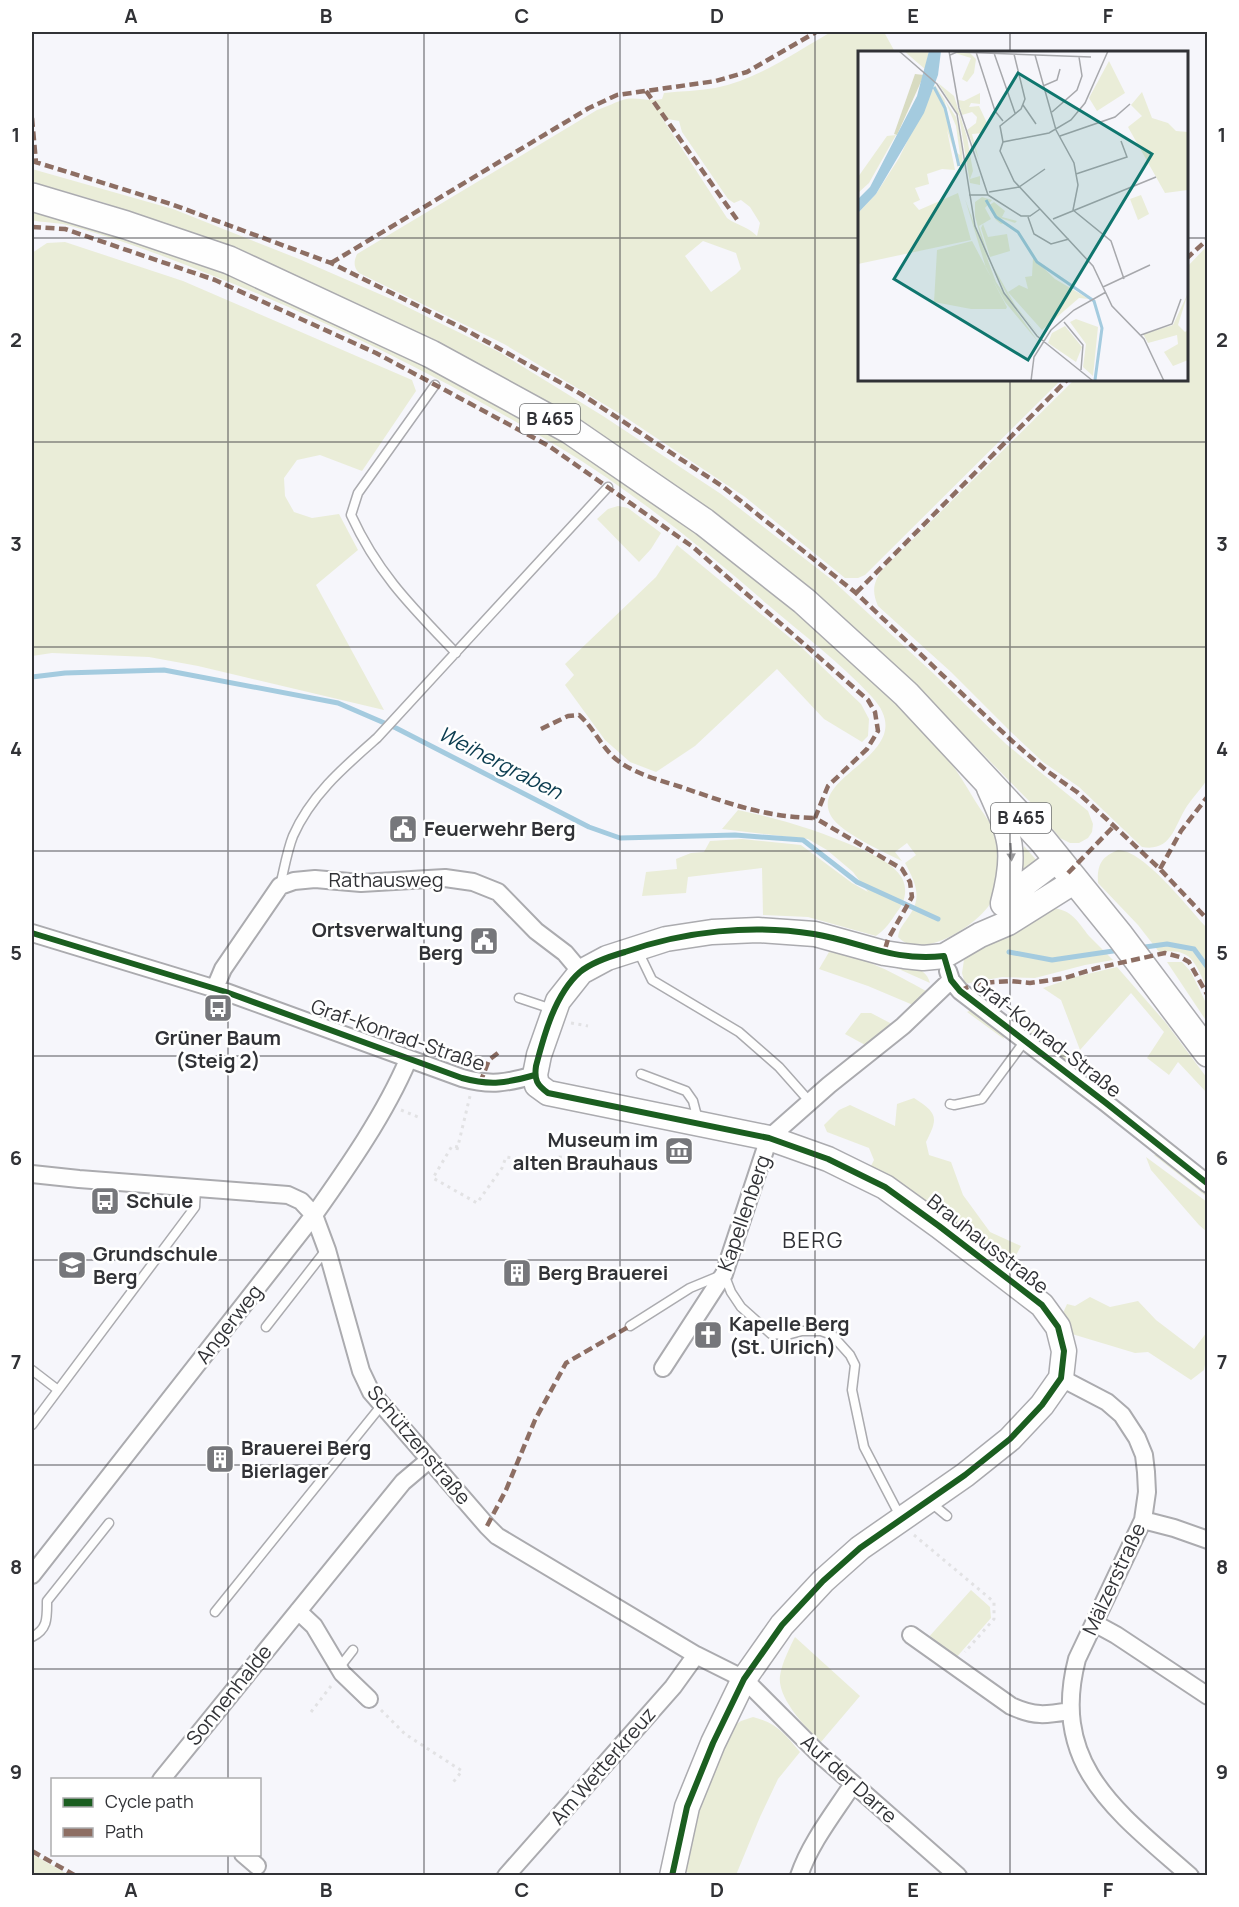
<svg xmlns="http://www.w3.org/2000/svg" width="1239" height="1907" font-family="Manrope,sans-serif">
	<rect width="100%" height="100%" fill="#f6f6fb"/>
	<!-- green -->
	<path fill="#eaedd8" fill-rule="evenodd" d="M831 32H884L895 52H860V380H1061L865 575 858 578H845L745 497 622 415 504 344 359 273C353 267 354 261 357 254L597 110C607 107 617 101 626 99 639 97 649 102 662 99L664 93C681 91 698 91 715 88 757 80 794 53 831 32ZM662 118 679 121 682 132 728 199 734 203 741 200 750 207 760 223 757 236C747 226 738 226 727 218ZM703 241 736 253 741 269 736 274 711 292 685 256Z
		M32 169 173 209 299 259 391 299 499 352 603 416 721 494 831 579 933 673 1006 744 1088 811 1093 824 1092 832 1088 838 1079 843H1070L1060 838 1032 804 973 744 890 663 744 539 251 257 105 203 32 182Z
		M32 206C81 223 130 240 180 257 205 266 232 273 257 283 445 361 623 468 780 597 839 646 898 698 947 758 961 775 971 796 984 814 989 822 995 829 998 838 1003 853 998 890 990 904 976 926 920 962 898 937 899 928 904 924 909 916 923 897 915 882 905 863L916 855 907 843 895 852 902 861C884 852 841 833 831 816 807 774 924 754 872 697 842 664 801 633 767 604 702 547 633 492 559 447 462 389 360 337 256 293 194 268 132 242 67 225 56 222 43 223 32 220Z
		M65 242 183 281 412 380 416 391 362 471 320 455 297 460 284 478 285 496 294 512 312 518 339 514 358 550 316 585 384 710 198 666 149 657 52 653 32 656V253L47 243Z
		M1207 246V780C1201 789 1193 797 1187 806 1174 826 1172 852 1142 847L1079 787 1043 762 1012 733 951 672 878 606C872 592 873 584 881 571L1074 380H1186L1187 267Z
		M618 506 628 508 661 533 651 549 639 562 597 519 608 509Z
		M677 545 800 646 861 704 869 719 868 736 862 742 824 719 777 669 695 746 656 772 630 762 605 740 565 685 574 675 565 664 656 577Z
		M738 810C784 820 817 830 861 849 875 856 893 863 902 878 908 890 905 902 897 912 891 921 885 930 876 936L808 917 763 915 762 868 688 877 686 893 642 896 646 872 677 869 676 859 691 853 704 852 710 841 742 839 801 845 852 883 868 892 853 872 827 850 808 839 722 829Z
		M1024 846 1038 862 1019 874Z
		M1118 850C1144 850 1189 909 1207 928V988C1194 961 1192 948 1159 952L1138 925 1098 883C1097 865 1101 857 1118 850Z
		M1053 908C1072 910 1078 922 1089 936 1097 944 1105 952 1113 960L1085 965 1035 978 1002 977 965 984 962 973 964 960 972 953Z
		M829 952C864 956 895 974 926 991L913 1005 868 986 819 969Z
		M883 962C899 964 926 964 930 983Z
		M1167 962H1182L1191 972 1207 1005V1022Z
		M1117 967 1166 1023 1207 1078V1093L1178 1062 1169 1075 1147 1058 1164 1032 1131 993 1080 1050 1061 1000 1043 988 1075 977Z
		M971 1010 1003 1035 1004 1039 967 1012Z
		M861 1013H871L892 1024 867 1046 845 1034Z
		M1013 1016 1022 1018 1067 1057V1062L1011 1019Z
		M914 1098C937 1113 939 1117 926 1142L929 1155 951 1162 963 1195 990 1232 1021 1246 1010 1266 870 1168 874 1160 869 1148 827 1132 824 1125 839 1110 850 1105 895 1126 897 1104Z
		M1158 1154 1207 1192V1197L1154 1155Z
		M1146 1157 1207 1202V1232L1199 1225 1151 1170Z
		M1090 1297 1110 1307 1138 1301 1156 1320 1194 1349 1207 1332V1354L1204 1370 1191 1380 1148 1352 1135 1353 1072 1334 1063 1313 1067 1304 1075 1306Z
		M971 1590 990 1607 991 1618 955 1659 927 1639Z
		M795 1637 860 1696 821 1742C806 1728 777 1698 780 1676 782 1663 789 1649 795 1637Z
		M753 1717C777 1723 785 1734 800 1752L778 1779 760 1817 736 1875H697L686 1872 692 1830 707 1781 732 1727 741 1721Z
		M32 1854 69 1875H32Z"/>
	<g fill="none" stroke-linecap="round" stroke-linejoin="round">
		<!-- stream -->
		<path stroke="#a4cbdf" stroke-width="5" d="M32 677 65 673 164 670 338 703 396 728 589 827 620 838 735 835 803 840 857 882 938 919
			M1138 948 1167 944 1194 949 1208 968
			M1009 952 1052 960 1120 950"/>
		<!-- lane casing -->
		<g stroke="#ababaf" stroke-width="11">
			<path id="lane" d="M435 385 358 493 351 515C378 574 412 607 456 653
				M280 886C284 870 287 851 293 836 311 795 344 767 377 738L608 487
				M638 951 652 980 739 1032 779 1067 810 1102
				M519 998 552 1009
				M641 1074 686 1091 693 1101 698 1120
				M950 1104 954 1105 982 1099 1024 1042
				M630 1326 690 1288 724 1274 731 1292 741 1307 771 1334 787 1335 802 1331H821L832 1335 850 1355 855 1365 852 1390 864 1447 901 1518
				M266 1327 326 1250
				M32 1370 58 1390
				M32 1425 195 1207 196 1188
				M930 1502 947 1516
				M215 1612 381 1406
				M32 1637C48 1629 47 1618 47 1601L109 1523
				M339 1668 353 1650"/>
		</g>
		<!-- street casing -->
		<g stroke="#ababaf" stroke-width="20">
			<path id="street" d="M32 933 226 992 462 1078C491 1086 506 1083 535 1075
				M948 971 951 980 960 991 1106 1103 1208 1184
				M215 988 223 969 280 886 294 881 315 879 361 883 445 878 473 882 498 892 536 931 565 953 581 972
				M32 1174 79 1179 288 1195 301 1201 314 1215 327 1250 361 1371 371 1392 487 1526 497 1536 696 1655 744 1679 816 1751 958 1876
				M663 1368 724 1274 769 1138 829 1085 903 1026 951 980
				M1061 1378 1107 1402 1122 1415 1137 1438 1144 1455 1146 1472 1147 1492 1143 1520 1077 1659C1049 1766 1119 1813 1190 1876
				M1143 1520 1174 1528 1208 1540
				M32 1575 314 1215C348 1167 385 1114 408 1060
				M298 1611 314 1626 342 1673 369 1699
				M1094 1623 1116 1635 1208 1696
				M911 1635 1011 1706C1035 1717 1046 1715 1070 1711
				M161 1780 403 1482 429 1460
				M243 1854 257 1866
				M506 1876 673 1687 696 1655
				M799 1876C810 1843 834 1813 853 1784"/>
		</g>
		<!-- secondary casing -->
		<g stroke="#ababaf" stroke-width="27">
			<path id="secondary" d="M989 788C1011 837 1017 850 1003 903
				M1003 904 1020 888 1057 860
				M672 1876 687 1807 713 1743 744 1679 782 1625 823 1581 860 1548 965 1475 1010 1439 1042 1405 1061 1378 1064 1351 1058 1327 1042 1305 939 1226 885 1187 828 1159 769 1138 548 1093 537 1085 535 1075 539 1055 558 1001 581 972 607 958 666 939 712 932 758 930 815 934 884 953 904 956 923 958 944 956 980 935 1008 923 1075 881"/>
		</g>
		<!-- primary casing -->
		<g stroke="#ababaf" stroke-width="30">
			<path id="primary" d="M32 197 126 225 229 260 431 354 570 430 704 522 804 601 906 694 1043 841 1120 936 1208 1053"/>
		</g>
		<!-- path -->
		<path stroke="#e2e2e4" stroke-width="3" stroke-dasharray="3 4.5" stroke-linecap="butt" d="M571 1023 588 1026
			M401 1110 418 1117
			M458 1147 452 1146 433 1178 477 1203 502 1168 506 1157 540 1162 559 1157 585 1160
			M457 1150 470 1096
			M914 1535 994 1602V1619L965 1652
			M381 1710 405 1734 462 1771 451 1785
			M311 1712 331 1686"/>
		<!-- lane -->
		<use href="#lane" stroke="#fefefe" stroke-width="8"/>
		<!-- street -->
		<use href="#street" stroke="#fefefe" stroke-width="16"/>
		<!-- secondary -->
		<use href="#secondary" stroke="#fefefe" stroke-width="24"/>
		<!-- primary -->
		<use href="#primary" stroke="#fefefe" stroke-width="27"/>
		<!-- quiet -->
		<path stroke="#8d6e63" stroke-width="4.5" stroke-dasharray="9 4.5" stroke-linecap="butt" d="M646 91 738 221
			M32 118 36 162
			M32 161 171 204 331 263 464 329 581 394 722 486 856 593 1012 741 1047 771 1077 792 1114 826 1160 869 1208 920
			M32 227 65 229 215 280 376 353 549 446 693 547 868 700 875 712 878 731 867 749 828 786 815 818 902 869 910 882 912 897 888 939 884 953
			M1186 259 1208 239
			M331 263 589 108 617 95 716 81 747 72 816 32
			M856 593 1067 380
			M541 729 568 716 579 715C594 728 601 747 617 760 635 774 659 780 681 787 728 803 763 817 815 818
			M1160 869 1181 831 1208 796
			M1068 873 1114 826
			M960 991 968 987 981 983 1010 981 1030 983 1065 978 1097 968 1165 953 1180 957 1189 962 1208 996
			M480 1083 489 1060 498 1053
			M487 1526 506 1490 535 1420 566 1363 630 1326
			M32 1851 76 1876"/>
		<!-- cycleway casing -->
		<g stroke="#fff" stroke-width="10">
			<path id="cycleway" d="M32 933 226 992 462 1078C491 1086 506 1083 535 1075
				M672 1876 687 1807 713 1743 744 1679 782 1625 823 1581 860 1548 965 1475 1010 1439 1042 1405 1061 1378 1064 1351 1058 1327 1042 1305 939 1226 885 1187 828 1159 769 1138 548 1093C537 1085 534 1080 536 1066 544 1035 555 994 580 972 592 962 611 956 625 952 685 931 752 924 814 934 862 942 893 962 944 956L951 980 960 991 1106 1103 1208 1184"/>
		</g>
		<!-- cycleway -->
		<use href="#cycleway" stroke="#1b5e20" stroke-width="6"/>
	</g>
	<!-- one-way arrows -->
	<defs><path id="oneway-solid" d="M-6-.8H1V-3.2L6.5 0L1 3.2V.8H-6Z" transform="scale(1.5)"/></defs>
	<use fill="#98989a" href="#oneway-solid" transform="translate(1011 852) rotate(86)"/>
	<!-- grid -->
	<path fill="none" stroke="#313236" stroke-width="1.5" stroke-opacity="0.55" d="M228 32V1780M424 32V1876M620 32V1876M815 32V1876M1010 32V52M32 238H860M1186 238H1208M1010 380V1876M32 442H1208M32 647H1208M32 851H1208M32 1056H1208M32 1260H1208M32 1465H1208M32 1669H1208M228 1854V1876"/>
	<!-- icons -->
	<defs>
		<g id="civic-square" transform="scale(1.5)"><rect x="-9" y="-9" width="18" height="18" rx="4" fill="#76777b" stroke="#fff"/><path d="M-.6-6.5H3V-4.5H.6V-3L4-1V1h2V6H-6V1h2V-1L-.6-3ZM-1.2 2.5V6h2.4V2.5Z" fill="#fff"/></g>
		<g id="bus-square" transform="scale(1.5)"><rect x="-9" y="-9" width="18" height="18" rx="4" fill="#76777b" stroke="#fff"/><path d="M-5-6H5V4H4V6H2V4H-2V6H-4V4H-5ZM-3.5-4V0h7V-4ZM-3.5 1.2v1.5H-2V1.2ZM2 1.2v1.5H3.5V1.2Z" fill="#fff"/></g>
		<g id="museum-square" transform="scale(1.5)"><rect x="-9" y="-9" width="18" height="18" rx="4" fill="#76777b" stroke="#fff"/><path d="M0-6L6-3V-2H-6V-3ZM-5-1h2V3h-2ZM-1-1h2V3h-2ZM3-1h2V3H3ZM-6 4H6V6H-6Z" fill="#fff"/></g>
		<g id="school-square" transform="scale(1.5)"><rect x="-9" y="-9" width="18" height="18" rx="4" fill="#76777b" stroke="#fff"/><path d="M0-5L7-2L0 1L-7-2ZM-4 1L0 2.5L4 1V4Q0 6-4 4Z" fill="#fff"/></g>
		<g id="building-square" transform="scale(1.5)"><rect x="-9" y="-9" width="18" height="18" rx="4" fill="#76777b" stroke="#fff"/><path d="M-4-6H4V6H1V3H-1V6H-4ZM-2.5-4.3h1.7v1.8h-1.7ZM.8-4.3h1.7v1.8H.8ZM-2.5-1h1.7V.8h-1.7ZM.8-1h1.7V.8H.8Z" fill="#fff"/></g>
		<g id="church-square" transform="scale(1.5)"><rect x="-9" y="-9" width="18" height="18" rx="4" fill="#76777b" stroke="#fff"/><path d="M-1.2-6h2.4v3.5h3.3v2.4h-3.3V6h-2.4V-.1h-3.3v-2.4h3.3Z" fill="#fff"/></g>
	</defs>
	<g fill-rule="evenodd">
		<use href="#civic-square" x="403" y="829"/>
		<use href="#civic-square" x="484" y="941"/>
		<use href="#bus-square" x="218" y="1008"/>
		<use href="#museum-square" x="679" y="1151"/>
		<use href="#bus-square" x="105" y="1201"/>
		<use href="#school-square" x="72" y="1265"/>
		<use href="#building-square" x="517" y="1273"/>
		<use href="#church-square" x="708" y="1335"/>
		<use href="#building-square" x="220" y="1459"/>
	</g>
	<g text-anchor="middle" stroke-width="5" stroke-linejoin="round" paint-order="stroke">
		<!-- shield labels -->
		<g fill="#fff" stroke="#6f7072" stroke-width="1.5">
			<rect x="520" y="404" width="60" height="30" rx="4.5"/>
			<rect x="991" y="803" width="60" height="30" rx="4.5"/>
		</g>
		<g font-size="18" font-weight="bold" fill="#313236">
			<text x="550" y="425">B 465</text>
			<text x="1021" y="824">B 465</text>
		</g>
		<!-- poi labels -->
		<g font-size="20" font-weight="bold" fill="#313236" stroke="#fff" text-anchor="start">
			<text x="424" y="836">Feuerwehr Berg</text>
			<text x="463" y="937" text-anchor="end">Ortsverwaltung<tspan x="463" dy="23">Berg</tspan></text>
			<text x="218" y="1045" text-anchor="middle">Grüner Baum<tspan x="218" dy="23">(Steig 2)</tspan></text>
			<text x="658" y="1147" text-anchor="end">Museum im<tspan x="658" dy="23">alten Brauhaus</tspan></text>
			<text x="126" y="1208">Schule</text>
			<text x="93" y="1261">Grundschule<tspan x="93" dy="23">Berg</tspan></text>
			<text x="538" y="1280">Berg Brauerei</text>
			<text x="729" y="1331">Kapelle Berg<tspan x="729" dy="23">(St. Ulrich)</tspan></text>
			<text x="241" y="1455">Brauerei Berg<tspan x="241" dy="23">Bierlager</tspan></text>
		</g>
		<!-- street labels -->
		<g font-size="20" fill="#313236" stroke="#fff">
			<text x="386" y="887">Rathausweg</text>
			<text transform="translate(398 1035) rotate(19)" y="7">Graf-Konrad-Straße</text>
			<text transform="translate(1047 1037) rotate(38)" y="7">Graf-Konrad-Straße</text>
			<text transform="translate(744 1213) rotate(-71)" y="7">Kapellenberg</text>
			<text transform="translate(988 1244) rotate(38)" y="7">Brauhausstraße</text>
			<text transform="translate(229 1324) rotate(-52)" y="7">Angerweg</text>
			<text transform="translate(419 1445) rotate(50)" y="7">Schützenstraße</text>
			<text transform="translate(1114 1579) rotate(-65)" y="7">Mälzerstraße</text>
			<text transform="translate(229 1695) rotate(-51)" y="7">Sonnenhalde</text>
			<text transform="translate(603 1766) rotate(-49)" y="7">Am Wetterkreuz</text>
			<text transform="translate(849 1779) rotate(42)" y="7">Auf der Darre</text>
		</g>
		<!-- water labels -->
		<g font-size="21" font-style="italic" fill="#0b3c4f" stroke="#fff">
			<text transform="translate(500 763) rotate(27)" y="7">Weihergraben</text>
		</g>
		<!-- quarter labels -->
		<g font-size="22" letter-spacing="1.5" fill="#313236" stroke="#fff">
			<text x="813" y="1248">BERG</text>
		</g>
	</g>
	<!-- overview -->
	<g transform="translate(858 51)">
		<rect width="330" height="330" fill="#f6f6fb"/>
		<path d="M46 0H71L67 18 61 13ZM97 2H112L118 8 116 22 109 31 104 28 113 7ZM251 10 267 42 239 60 231 47ZM80 32 96 45 109 86 115 120 112 128 122 125V134L112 132 101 65ZM77 34 98 66 103 86 106 129 105 111 99 116 98 106 89 79 97 119 84 118 69 123 71 133 57 137 62 149 55 152 61 159 100 142 113 189 0 213V162L18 143 41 107ZM86 47 98 75 102 104 99 102ZM284 41 294 67 310 72 318 80 330 81V139L307 142 270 76 284 65 273 54ZM122 42V53L113 52 111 56 121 55 129 72 126 82 114 83 121 109 109 79 118 72 119 66 114 61 104 64 100 49 106 50ZM38 84 11 132 0 142V126L29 85ZM283 144 291 163 280 169 272 148ZM124 146 134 149 127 157 133 168 121 175 132 210 157 254 184 288 151 248 127 202 117 165V151ZM107 148 138 231 181 292 147 251 128 217ZM136 151 147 160 144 166 159 170 157 172 139 166 146 172 143 173 138 169 130 155ZM125 173 130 186 149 183 152 200 132 206 123 177ZM114 190 149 256 148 258H113L76 251 79 199ZM175 207 197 228 231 248 221 247 184 279 150 241 161 234 170 238 167 226 174 225ZM330 242 320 274 327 281 330 279V309L315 315 306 301 320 293 319 284 290 292 285 283 315 274ZM218 268 240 276 235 325 225 316 228 293 212 271ZM207 275 224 296 218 311 190 292 194 282Z" fill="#eaedd8" fill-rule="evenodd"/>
		<path d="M57 23 66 24 39 84 36 83Z" fill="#d8dbc1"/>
		<path d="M71 0H83L80 24 66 62 18 143 0 162V148L12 136 59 45Z" fill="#a4cbdf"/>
		<path fill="none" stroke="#a4cbdf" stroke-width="3" d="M76 36 87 57 101 115M128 149 138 166 160 181 179 211 236 250 244 277 237 329"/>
		<path fill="none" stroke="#a7a8ac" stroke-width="1.5" d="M41 0 79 33 99 63 117 175 146 242 179 285 235 330M91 0 101 57 130 144M250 0 227 52 213 69 191 82 145 91 142 100 156 130 235 215 254 255 286 288 306 330M118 1 137 60 145 70M136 2 157 62M92 4 99 1 233 6M177 4 198 79 216 112 220 134 215 159 253 190 266 228M185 35 199 29 202 18M165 54 178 73M194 61 219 39 224 25 221 6M202 85 257 66 272 53M145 91 142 75 163 58 167 48 156 3M218 123 269 106 263 90M131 141 161 136 187 118M111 144H130M130 144 163 165H172L182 158M170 166 176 183 193 193 211 188M195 168 298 126M245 236 292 214M206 271 225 294 223 319M283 284 314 273 323 248M173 330 176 306 193 279 216 259 248 241"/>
		<path fill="#0f766e" fill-opacity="0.15" stroke="#0f766e" stroke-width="3" d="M160 22 294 103 170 309 36 228Z"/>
		<rect width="330" height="330" fill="none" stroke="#313236" stroke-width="3"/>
	</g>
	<!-- border -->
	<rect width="1239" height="1907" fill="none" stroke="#ffffff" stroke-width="66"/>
	<!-- legend -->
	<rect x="51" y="1778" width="210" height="78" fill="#ffffff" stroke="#adadaf" stroke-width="1.5"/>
	<rect x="63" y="1798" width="30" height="9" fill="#1b5e20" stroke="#adadaf" stroke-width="1.5"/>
	<text x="105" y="1808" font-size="18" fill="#313236">Cycle path</text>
	<rect x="63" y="1828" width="30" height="9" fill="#8d6e63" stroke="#adadaf" stroke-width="1.5"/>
	<text x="105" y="1838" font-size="18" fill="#313236">Path</text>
	<rect x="33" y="33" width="1173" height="1841" fill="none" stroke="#313236" stroke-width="2"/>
	<g font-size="20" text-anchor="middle" font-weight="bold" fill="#313236">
		<text x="131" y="23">A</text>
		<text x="326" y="23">B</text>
		<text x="522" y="23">C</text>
		<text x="717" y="23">D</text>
		<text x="913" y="23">E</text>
		<text x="1108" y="23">F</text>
		<text x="16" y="142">1</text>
		<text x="1222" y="142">1</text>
		<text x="16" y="347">2</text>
		<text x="1222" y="347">2</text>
		<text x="16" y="551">3</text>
		<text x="1222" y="551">3</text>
		<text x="16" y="756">4</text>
		<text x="1222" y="756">4</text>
		<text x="16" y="960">5</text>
		<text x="1222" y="960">5</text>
		<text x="16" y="1165">6</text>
		<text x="1222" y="1165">6</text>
		<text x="16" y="1369">7</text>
		<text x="1222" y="1369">7</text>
		<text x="16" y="1574">8</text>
		<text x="1222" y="1574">8</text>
		<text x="16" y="1779">9</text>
		<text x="1222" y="1779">9</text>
		<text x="131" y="1897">A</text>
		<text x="326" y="1897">B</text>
		<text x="522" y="1897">C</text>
		<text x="717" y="1897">D</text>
		<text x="913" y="1897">E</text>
		<text x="1108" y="1897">F</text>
	</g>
</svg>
